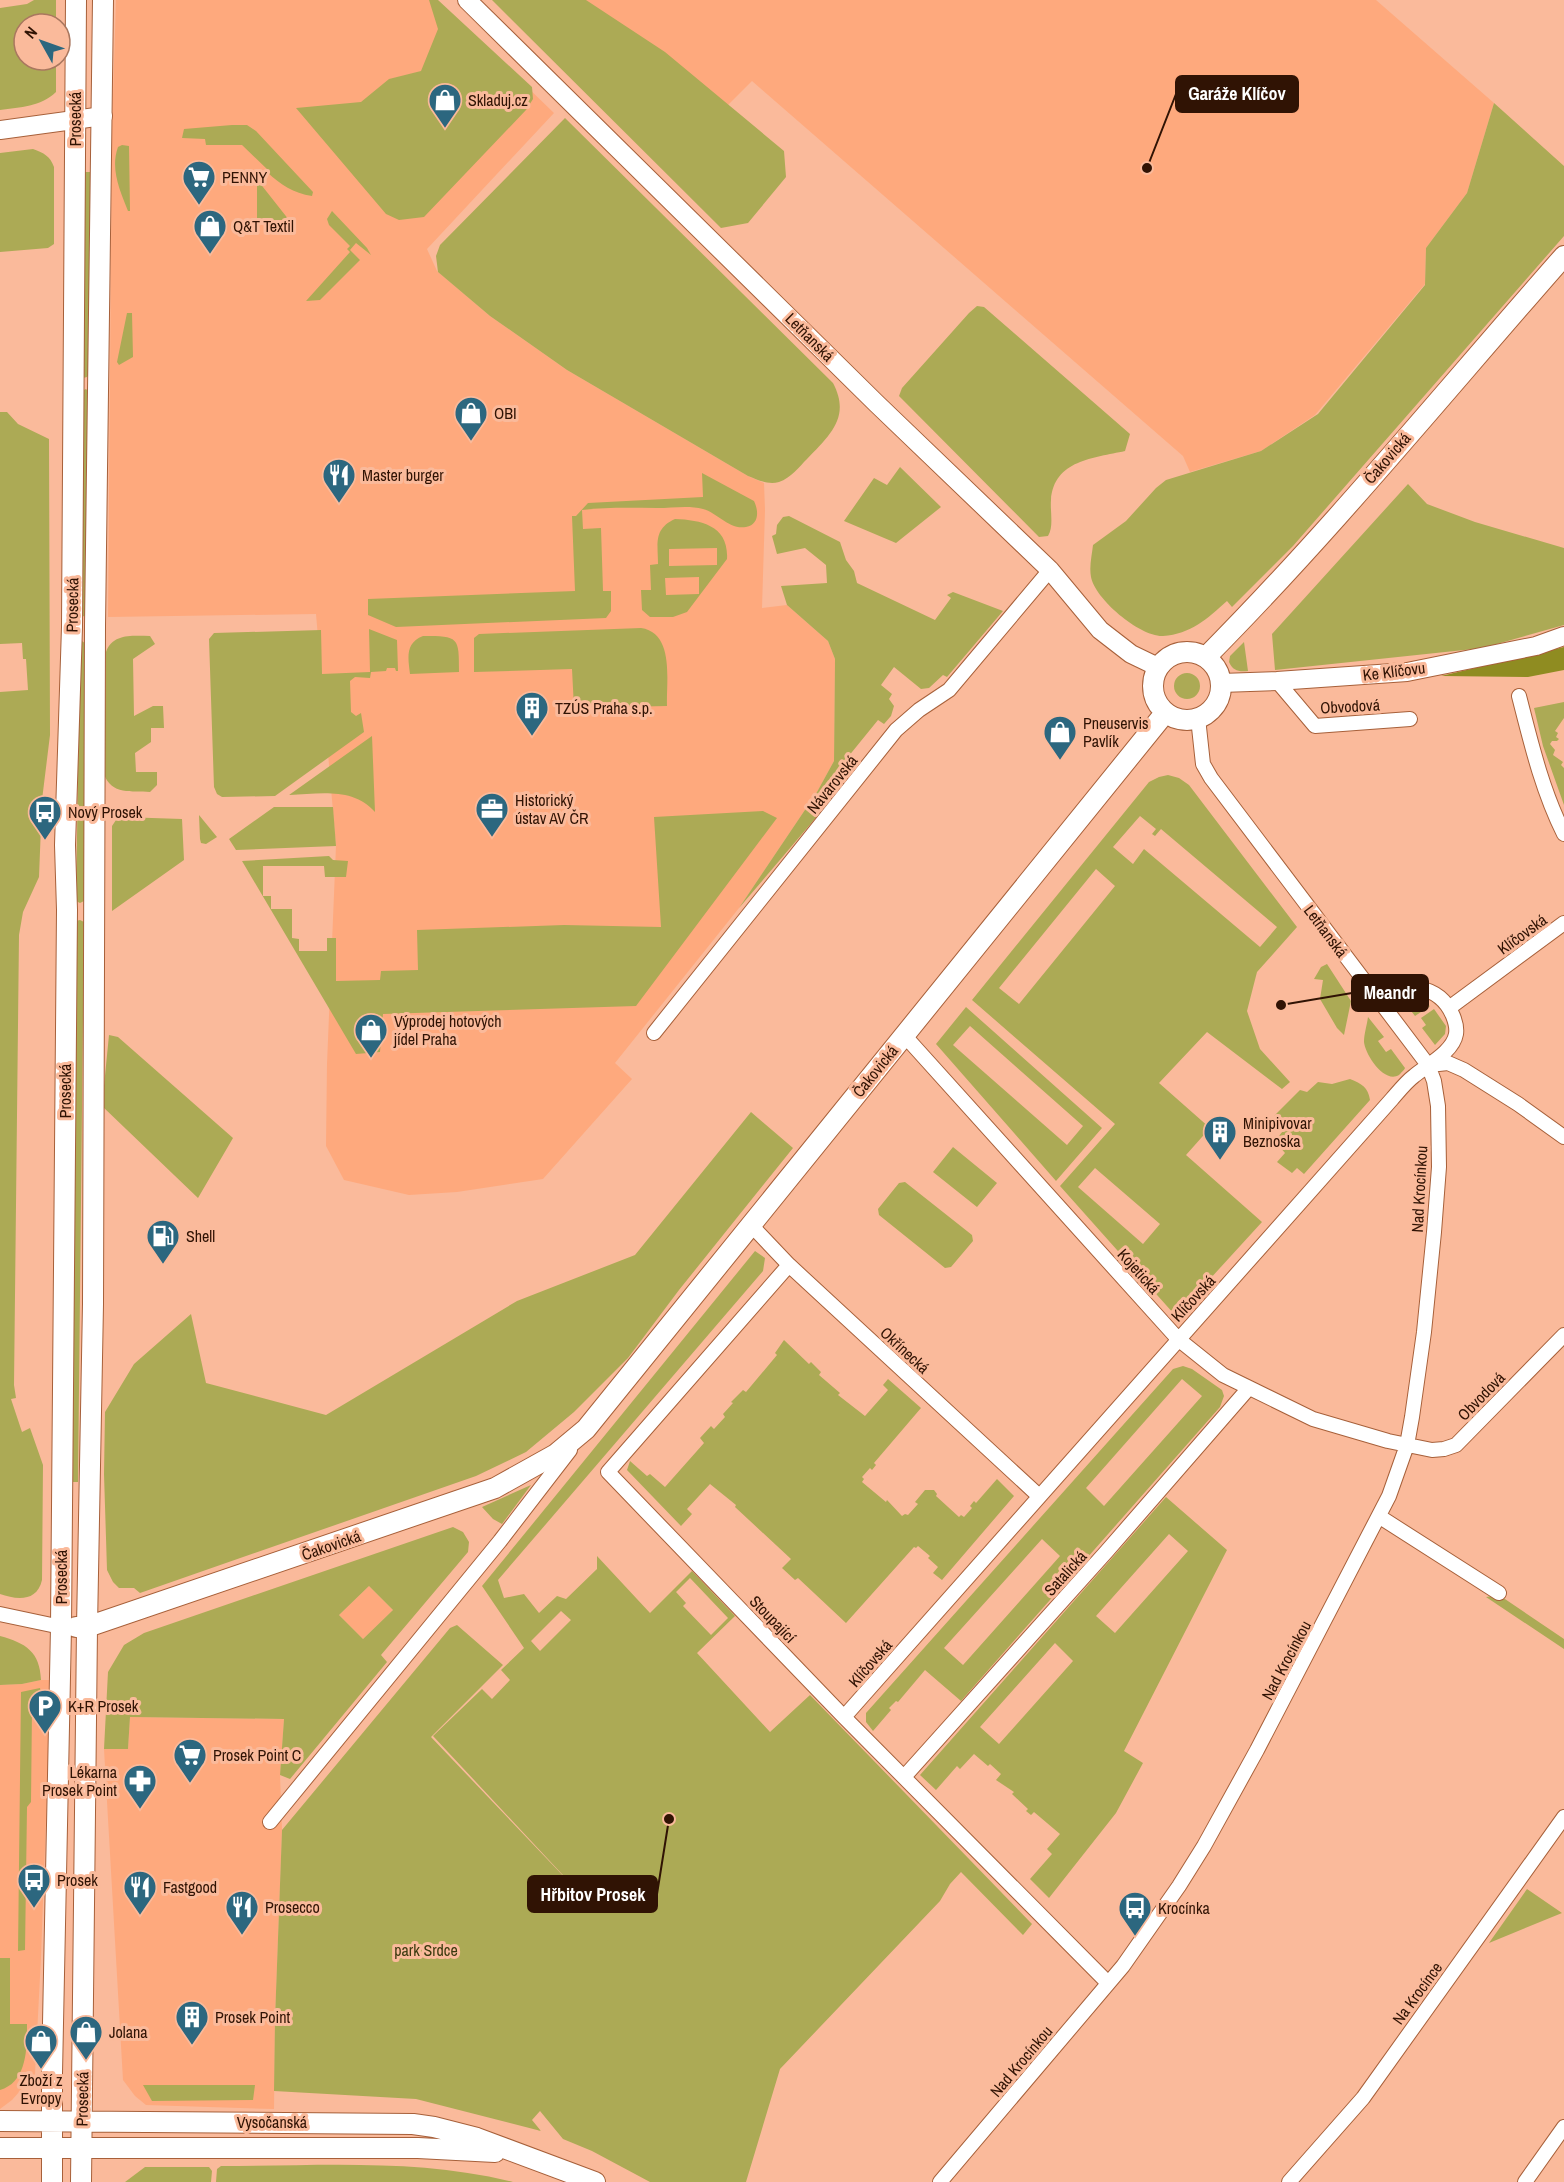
<svg xmlns="http://www.w3.org/2000/svg" width="1564" height="2182" font-family="'Archivo Narrow',sans-serif">
	<rect width="100%" height="100%" fill="#faba9b"/>
	<!-- built -->
	<path fill="#fea97d" d="M116 0H437L554 113 427 249 437 271 490 316 567 370 748 476 764 483 765 510 762 608 787 605 828 641 835 659 834 761 817 792 739 908 615 1063 632 1079 543 1179 457 1192 409 1195 344 1180 326 1146 327 1064 336 846 316 614 108 617 112 130Z
		M578 0H1376L1494 103 1467 193 1426 248 1425 284 1315 415 1261 451 1190 472 1183 456 752 81 728 105Z
		M369 1586 393 1610 363 1639 339 1615Z
		M41 1680H51L41 1957 35 2074 12 2100 0 2109V1685L22 1684Z
		M130 1717 284 1719 280 1775 282 1830 275 2019 274 2109 146 2105 135 2096 123 2080 104 1749H128Z"/>
	<!-- green -->
	<path fill="#acaa55" fill-rule="evenodd" d="M34 0H56V24H24V60H56V92C40 107 21 107 0 110V8L27 4Z
		M429 0H438L532 87 533 99 526 110 424 217 399 220 386 214 296 108 361 102 389 79 421 71 438 29Z
		M492 0H586L665 52 784 151 786 177 748 223 721 228Z
		M1494 103 1564 166V236L1293 546 1232 607 1227 601C1207 619 1191 634 1163 636 1140 637 1095 599 1091 577 1089 566 1092 555 1093 545L1126 521 1156 488 1166 480 1261 451 1318 414 1425 285 1426 248 1467 193Z
		M565 118 833 383C851 417 830 435 807 459 799 467 791 478 779 482 768 485 758 480 748 476L567 370 490 316 438 272 436 256 440 245Z
		M232 125H247L256 131 313 192 312 196C293 193 281 185 267 172L268 170 242 145H206L205 139 182 138 184 129Z
		M122 145 129 146 130 211H128C120 191 110 169 118 147Z
		M33 149C44 153 50 156 54 167V244L48 248 0 252V153Z
		M84 172H91L89 374 87 377 83 378Z
		M257 182H259L289 220H257Z
		M332 211 367 248 371 255 356 243 350 250 360 260 320 300 306 301 350 252 347 249 350 246 329 225 327 219Z
		M977 306 984 307 1130 434 1125 451C1094 458 1054 460 1051 500 1050 512 1054 526 1048 536L1039 537 899 396 902 388 969 313Z
		M127 313H132L133 357 119 365 117 362Z
		M86 389 89 392 86 615 82 617 79 614 82 391Z
		M0 412H7L18 424 49 439 50 735 42 800 39 877 23 912 19 935 14 1385 16 1398 11 1399 22 1432 30 1428 43 1465 42 1580C37 1602 17 1600 0 1594V692L28 690 26 659H23L22 643 0 644Z
		M900 467 941 507 896 543 844 521 874 478 887 485Z
		M702 473 754 501C759 511 759 525 746 527 729 530 718 513 703 509 689 505 672 508 657 508 632 508 607 507 582 510L583 529 601 528 603 591H611V611L606 618 396 627 368 615V599L575 591 572 516H576L588 503 703 497Z
		M1408 484 1427 504 1475 522 1564 548V625L1483 648 1275 670 1272 634Z
		M789 516 840 542 846 560 854 571 857 583 935 620 951 598 947 595 953 592 1003 611 947 677 943 675 929 688 921 689 894 667 881 685 892 694 889 699 894 706 891 716 884 724 878 720 809 805 819 814 739 908 817 792 834 761 835 659 828 641 787 605 781 586 827 583 826 565 805 548 777 554 772 536 776 534 777 525 783 517Z
		M675 519C702 520 729 526 727 559L687 612 673 617H650L642 610 641 590H651L650 565 658 564C658 544 653 529 675 519ZM717 548V565L669 566V549ZM699 577V594L666 595 665 578Z
		M641 628C675 633 666 682 667 706L574 708 572 669 474 672V638L479 634Z
		M369 629 397 640 398 671H396L395 668H387L386 671 371 672 370 678 355 677 350 681 351 712 356 716 361 713 364 732 275 796 222 797 217 794 214 787 209 639 214 633 321 630 322 674 370 672Z
		M150 636 155 644 133 659 134 716 153 706H163L164 728H151V742L135 753 136 772H157V785L150 792C132 791 111 795 104 774L106 652C113 633 133 636 150 636Z
		M423 636C459 636 459 637 459 672L410 674C408 658 405 643 423 636Z
		M82 641 86 644 84 901 80 903 76 901 80 645Z
		M1244 642 1248 671C1239 672 1233 671 1229 662L1230 656Z
		M1174 686a13 13 0 1 1 26 0a13 13 0 1 1-26 0Z
		M1564 702V718L1555 731 1558 733 1556 737 1559 739 1557 741H1552L1550 744 1555 750 1553 755 1563 762 1561 765 1564 768V805L1543 746 1534 708Z
		M372 736 375 812C353 787 319 794 289 795Z
		M1168 775 1179 778 1189 785 1297 927 1257 972 1247 1011 1260 1049 1290 1082 1282 1089 1207 1032 1159 1083 1210 1128 1186 1155 1262 1222 1177 1315 1174 1314 1060 1186 1115 1124 972 1000 1149 782 1159 777ZM1140 816 1156 829 1152 834 1155 836 1161 829 1277 927 1260 947 1144 849 1133 864 1113 847ZM1096 869 1115 886 1019 1004 999 988ZM1095 1168 1160 1224 1143 1244 1078 1187Z
		M274 807H333L336 846 236 850 229 839Z
		M763 811 777 818 636 1006 383 1014 380 1052 356 1054 242 861 329 856 333 860 348 861 346 877H325L324 866H263V896H271V909H292V938L299 939V951H327V938H336V981L380 980 381 971 418 970 417 930 564 925 661 927 654 817Z
		M199 815 217 837 206 844 201 843 200 839Z
		M122 817 182 819 184 860 112 911V826L116 820Z
		M80 920 84 922 78 1482H71L76 921Z
		M1327 964 1351 1001 1344 1035 1337 1028 1320 999 1323 980 1314 979 1321 967Z
		M1401 998H1412L1430 1006 1415 1016Z
		M966 1007 1102 1128 1056 1181 936 1044ZM970 1026 1083 1126 1067 1145 953 1045Z
		M1434 1009 1446 1026 1445 1034 1435 1045 1422 1028 1426 1025 1421 1018Z
		M1368 1017 1384 1037 1378 1041 1386 1052 1391 1049 1405 1068C1405 1069 1400 1074 1399 1075 1384 1084 1365 1054 1364 1042 1364 1034 1367 1025 1368 1017Z
		M109 1035 118 1037 233 1138 198 1198 102 1106Z
		M1350 1079C1362 1084 1368 1087 1370 1100L1304 1174 1297 1168 1292 1173 1277 1162 1285 1153 1275 1141 1286 1127 1274 1116 1300 1090 1307 1092 1318 1082 1332 1084Z
		M751 1112 793 1148 679 1290 628 1358 574 1412 526 1452 476 1476 140 1593 134 1588H119L113 1582 107 1570 104 1474 105 1412 134 1364 191 1314 206 1383 326 1415 517 1301 635 1255Z
		M953 1147 997 1183 977 1207 933 1172Z
		M905 1182 972 1235 973 1241 951 1267 945 1268 879 1215 878 1209 899 1183Z
		M755 1251 765 1258 763 1271 498 1580 504 1598 524 1594 539 1613 557 1596 566 1599 597 1569V1556L650 1613 692 1571 735 1616 697 1653 770 1732 810 1695 1032 1924 1023 1935 961 1872 950 1884 940 1901 780 2069 746 2182H650L592 2151 563 2139 540 2111 532 2120 541 2131 416 2099 274 2091 275 2019 282 1830 450 1628 457 1625 503 1665 431 1737 589 1903 433 1736 482 1689 492 1699 510 1680 501 1670 524 1648 482 1586ZM690 1578 728 1618 711 1635 683 1606 686 1603 676 1592ZM561 1611 571 1620 540 1651 531 1641Z
		M784 1340 809 1364 811 1362 821 1372 819 1375 840 1393 838 1395 865 1416 888 1390 883 1385 888 1379 921 1408 874 1463 876 1465 872 1470 870 1468 862 1477 864 1479 862 1482 886 1502 887 1500 902 1516 905 1514 908 1515 918 1504 915 1502 925 1490H934L937 1494 936 1496 959 1517 961 1515 964 1517 972 1508 970 1506 974 1501 976 1503 997 1479 1014 1496 942 1580 933 1573 938 1567 928 1558 930 1556 918 1546 916 1548 914 1547 846 1623 798 1578 795 1580 782 1568 791 1559 735 1507 736 1505 710 1484 687 1509 692 1514 681 1526 627 1470 630 1461 647 1476 650 1474 665 1487 704 1443 700 1438 711 1426 714 1429 725 1417 723 1414 733 1403 731 1402 743 1390 746 1392 777 1355 775 1353Z
		M1183 1366 1192 1369 1222 1390 1224 1396 1220 1407 961 1701 925 1670 898 1702 896 1701 889 1708 891 1710 873 1731 866 1722V1713L1173 1369ZM1182 1379 1202 1396 1104 1506 1086 1488ZM1042 1539 1060 1556 963 1665 944 1648Z
		M531 1485 502 1524 493 1519 482 1507Z
		M1166 1497 1227 1550 1124 1751 1143 1763 1116 1813 1049 1898 1030 1879 1052 1854 1047 1849 1060 1834 1034 1812 1031 1815 1026 1811 1028 1809 1012 1794 1014 1792 996 1780 1001 1774 990 1764 988 1766 974 1754 960 1769 957 1766 936 1790 920 1775ZM1169 1534 1188 1551 1115 1633 1096 1616ZM1055 1643 1073 1661 999 1744 980 1727Z
		M453 1527 463 1532 469 1542 468 1552 381 1655 387 1662 290 1779 280 1775 284 1719 130 1717 128 1749H104L108 1672 124 1645 144 1633ZM369 1586 393 1610 363 1639 339 1615Z
		M1499 1595 1564 1639V1649L1486 1597Z
		M0 1636C26 1643 40 1652 41 1680L22 1684 0 1685Z
		M40 1688 41 1693 32 1709 31 1802 27 1807 25 1950 18 1951 21 1692Z
		M1527 1889 1562 1913 1489 1943Z
		M0 1958H10V2024H27C27 2046 28 2082 0 2090Z
		M143 2085H255L253 2100 152 2101Z
		M221 2166C318 2166 418 2158 513 2182H216L217 2169Z
		M145 2167H209L212 2171 211 2182H125Z"/>
	<!-- forest -->
	<path fill="#8f8c21" d="M1564 647V670L1528 677 1441 676Z"/>
	<g fill="none" stroke-linecap="round" stroke-linejoin="round">
		<!-- minor casing -->
		<g stroke="#a7603a" stroke-width="16">
			<path id="minor" d="M1277 681 1315 726 1410 719
				M1519 696C1531 743 1542 790 1564 834
				M1449 1008 1564 923
				M654 1033 896 730 919 710 949 690 1050 570
				M904 1035 1178 1339 1223 1375 1313 1419 1388 1441 1432 1450 1444 1449 1456 1445 1564 1335
				M1429 1065 1448 1063 1464 1070 1518 1104 1564 1137
				M751 1225 789 1265 1039 1496
				M789 1265 608 1472 844 1717 1108 1983
				M1380 1517 1499 1593
				M0 1614 61 1627
				M844 1717 1392 1099C1399 1091 1406 1082 1414 1076 1427 1065 1453 1052 1456 1034 1457 1028 1455 1021 1453 1016 1439 982 1402 983 1373 994
				M904 1777 1107 1551 1248 1389
				M270 1822 500 1541 570 1450
				M940 2182 1123 1966 1179 1886 1204 1846 1257 1750 1389 1496 1407 1445 1412 1417 1424 1332 1434 1232 1439 1167 1438 1106 1434 1081 1428 1065 1211 778 1203 764 1198 718
				M1289 2182 1363 2098 1564 1817
				M1525 2182 1564 2127"/>
		</g>
		<!-- tertiary casing -->
		<g stroke="#a7603a" stroke-width="20">
			<path id="tertiary" d="M467 0 877 404 1050 570 1100 630 1131 654 1158 667
				M0 130 103 116
				M1221 683 1277 681 1407 672 1536 646 1564 636"/>
		</g>
		<!-- secondary casing -->
		<g stroke="#a7603a" stroke-width="22">
			<path id="secondary" d="M1153 686a34 34 0 1 1 68 0a34 34 0 1 1-68 0Z
				M1206 657C1332 530 1446 390 1564 256
				M76 1627H87L495 1488 556 1454 586 1429 1165 713
				M0 2121 413 2124 434 2127 477 2138 595 2182
				M0 2148H418L495 2152
				M52 2182V2073L61 1627 67 910 65 845 72 627 76 0
				M81 2182 87 1627 93 1304 95 626 103 0"/>
		</g>
		<!-- minor -->
		<use href="#minor" stroke="#fff" stroke-width="14"/>
		<!-- tertiary -->
		<use href="#tertiary" stroke="#fff" stroke-width="18"/>
		<!-- secondary -->
		<use href="#secondary" stroke="#fff" stroke-width="20"/>
	</g>
	<!-- icons -->
	<defs>
		<g id="shop-pin" transform="scale(1.725)"><path d="M0 17L-7.5 6A9.5 9.5 0 1 1 7.5 6Z" fill="#2c677f" stroke="#faba9b"/><path d="M-5-2.5h2.3a2.7 3.5 0 0 1 5.4 0H5L5.5 6h-11ZM-1.5-2.5h3a1.5 2.3 0 0 0-3 0Z" fill="#fff"/></g>
		<g id="supermarket-pin" transform="scale(1.725)"><path d="M0 17L-7.5 6A9.5 9.5 0 1 1 7.5 6Z" fill="#2c677f" stroke="#faba9b"/><path d="M-6-5.5h2.5l.6 2H6L4.5 2H-2.5L-4.4-4H-6ZM-1.5 3.2a1.3 1.3 0 1 0 .1 0ZM3 3.2a1.3 1.3 0 1 0 .1 0Z" fill="#fff"/></g>
		<g id="restaurant-pin" transform="scale(1.725)"><path d="M0 17L-7.5 6A9.5 9.5 0 1 1 7.5 6Z" fill="#2c677f" stroke="#faba9b"/><path d="M-5-6h1v4h1v-4h1v4h1v-4h1v5L-1.5 .5V6h-2V.5L-5-1ZM5-6V6H3V1.5H1.5Q1.5-4 5-6Z" fill="#fff"/></g>
		<g id="building-pin" transform="scale(1.725)"><path d="M0 17L-7.5 6A9.5 9.5 0 1 1 7.5 6Z" fill="#2c677f" stroke="#faba9b"/><path d="M-4-6H4V6H1V3H-1V6H-4ZM-2.5-4.3h1.7v1.8h-1.7ZM.8-4.3h1.7v1.8H.8ZM-2.5-1h1.7V.8h-1.7ZM.8-1h1.7V.8H.8Z" fill="#fff"/></g>
		<g id="office-pin" transform="scale(1.725)"><path d="M0 17L-7.5 6A9.5 9.5 0 1 1 7.5 6Z" fill="#2c677f" stroke="#faba9b"/><path d="M-6-3h4V-5.5h4V-3h4V5H-6ZM-1-4.5V-3h2v-1.5ZM-6 0V1H6V0Z" fill="#fff"/></g>
		<g id="bus-pin" transform="scale(1.725)"><path d="M0 17L-7.5 6A9.5 9.5 0 1 1 7.5 6Z" fill="#2c677f" stroke="#faba9b"/><path d="M-5-6H5V4H4V6H2V4H-2V6H-4V4H-5ZM-3.5-4V0h7V-4ZM-3.5 1.2v1.5H-2V1.2ZM2 1.2v1.5H3.5V1.2Z" fill="#fff"/></g>
		<g id="fuel-pin" transform="scale(1.725)"><path d="M0 17L-7.5 6A9.5 9.5 0 1 1 7.5 6Z" fill="#2c677f" stroke="#faba9b"/><path d="M-5.5-6h7V0h2V4h1.3V-2.5L3-4.5l.8-.8L6-3V5H2.5V1h-1V6h-7ZM-4.2-4.7v3.2H.2V-4.7Z" fill="#fff"/></g>
		<g id="parking-pin" transform="scale(1.725)"><path d="M0 17L-7.5 6A9.5 9.5 0 1 1 7.5 6Z" fill="#2c677f" stroke="#faba9b"/><path d="M-3.5-5.5H1a3.5 3.5 0 0 1 0 7H-1V5.5H-3.5ZM-1-3.4V-.6H.8a1.4 1.4 0 0 0 0-2.8Z" fill="#fff"/></g>
		<g id="pharmacy-pin" transform="scale(1.725)"><path d="M0 17L-7.5 6A9.5 9.5 0 1 1 7.5 6Z" fill="#2c677f" stroke="#faba9b"/><path d="M-2-6h4v4h4v4h-4v4h-4v-4h-4v-4h4Z" fill="#fff"/></g>
	</defs>
	<g fill-rule="evenodd">
		<use href="#shop-pin" x="445" y="100"/>
		<use href="#supermarket-pin" x="199" y="177"/>
		<use href="#shop-pin" x="210" y="226"/>
		<use href="#shop-pin" x="471" y="413"/>
		<use href="#restaurant-pin" x="339" y="475"/>
		<use href="#building-pin" x="532" y="708"/>
		<use href="#shop-pin" x="1060" y="732"/>
		<use href="#office-pin" x="492" y="809"/>
		<use href="#bus-pin" x="45" y="812"/>
		<use href="#shop-pin" x="371" y="1030"/>
		<use href="#building-pin" x="1220" y="1132"/>
		<use href="#fuel-pin" x="163" y="1236"/>
		<use href="#parking-pin" x="45" y="1706"/>
		<use href="#supermarket-pin" x="190" y="1755"/>
		<use href="#pharmacy-pin" x="140" y="1781"/>
		<use href="#bus-pin" x="34" y="1880"/>
		<use href="#restaurant-pin" x="140" y="1887"/>
		<use href="#restaurant-pin" x="242" y="1907"/>
		<use href="#bus-pin" x="1135" y="1908"/>
		<use href="#building-pin" x="192" y="2017"/>
		<use href="#shop-pin" x="86" y="2032"/>
		<use href="#shop-pin" x="41" y="2041"/>
	</g>
	<g text-anchor="middle" stroke-width="6" stroke-linejoin="round" paint-order="stroke">
		<!-- poi labels -->
		<g font-size="16" fill="#301304" stroke="#faba9b" text-anchor="start">
			<text x="468" y="106">Skladuj.cz</text>
			<text x="222" y="183">PENNY</text>
			<text x="233" y="232">Q&amp;T Textil</text>
			<text x="494" y="419">OBI</text>
			<text x="362" y="481">Master burger</text>
			<text x="555" y="714">TZÚS Praha s.p.</text>
			<text x="1083" y="729">Pneuservis<tspan x="1083" dy="18">Pavlík</tspan></text>
			<text x="515" y="806">Historický<tspan x="515" dy="18">ústav AV ČR</tspan></text>
			<text x="68" y="818">Nový Prosek</text>
			<text x="394" y="1027">Výprodej hotových<tspan x="394" dy="18">jídel Praha</tspan></text>
			<text x="1243" y="1129">Minipivovar<tspan x="1243" dy="18">Beznoska</tspan></text>
			<text x="186" y="1242">Shell</text>
			<text x="68" y="1712">K+R Prosek</text>
			<text x="213" y="1761">Prosek Point C</text>
			<text x="117" y="1778" text-anchor="end">Lékarna<tspan x="117" dy="18">Prosek Point</tspan></text>
			<text x="57" y="1886">Prosek</text>
			<text x="163" y="1893">Fastgood</text>
			<text x="265" y="1913">Prosecco</text>
			<text x="1158" y="1914">Krocínka</text>
			<text x="215" y="2023">Prosek Point</text>
			<text x="109" y="2038">Jolana</text>
			<text x="41" y="2086" text-anchor="middle">Zboží z<tspan x="41" dy="18">Evropy</tspan></text>
		</g>
		<!-- street labels -->
		<g font-size="16" fill="#301304" stroke="#faba9b">
			<text transform="translate(75 119) rotate(-90)" y="6">Prosecká</text>
			<text transform="translate(810 337) rotate(45)" y="6">Letňanská</text>
			<text transform="translate(1387 458) rotate(-49)" y="6">Čakovická</text>
			<text transform="translate(72 605) rotate(-89)" y="6">Prosecká</text>
			<text transform="translate(1394 671) rotate(-7)" y="6">Ke Klíčovu</text>
			<text transform="translate(1350 706) rotate(-3)" y="6">Obvodová</text>
			<text transform="translate(832 784) rotate(-51)" y="6">Návarovská</text>
			<text transform="translate(1326 931) rotate(53)" y="6">Letňanská</text>
			<text transform="translate(1522 934) rotate(-36)" y="6">Klíčovská</text>
			<text transform="translate(875 1071) rotate(-51)" y="6">Čakovická</text>
			<text transform="translate(65 1091) rotate(-90)" y="6">Prosecká</text>
			<text transform="translate(1419 1189) rotate(-87)" y="6">Nad Krocínkou</text>
			<text transform="translate(1139 1271) rotate(48)" y="6">Kojetická</text>
			<text transform="translate(1193 1298) rotate(-47)" y="6">Klíčovská</text>
			<text transform="translate(905 1350) rotate(43)" y="6">Okřínecká</text>
			<text transform="translate(1481 1396) rotate(-46)" y="6">Obvodová</text>
			<text transform="translate(331 1545) rotate(-19)" y="6">Čakovická</text>
			<text transform="translate(1065 1573) rotate(-48)" y="6">Satalická</text>
			<text transform="translate(61 1577) rotate(-90)" y="6">Prosecká</text>
			<text transform="translate(773 1619) rotate(46)" y="6">Stoupající</text>
			<text transform="translate(1286 1660) rotate(-62)" y="6">Nad Krocínkou</text>
			<text transform="translate(870 1663) rotate(-49)" y="6">Klíčovská</text>
			<text transform="translate(1417 1993) rotate(-54)" y="6">Na Krocínce</text>
			<text transform="translate(1021 2061) rotate(-50)" y="6">Nad Krocínkou</text>
			<text transform="translate(82 2099) rotate(-89)" y="6">Prosecká</text>
			<text x="272" y="2128">Vysočanská</text>
		</g>
		<!-- park labels -->
		<g font-size="16" fill="#3b3a0f" stroke="#faba9b">
			<text x="426" y="1956">park Srdce</text>
		</g>
	</g>
	<!-- callouts -->
	<path fill="none" stroke="#301304" stroke-width="2" d="M1147 168L1176 94M1281 1005L1352 993M669 1819L657 1894"/>
	<g fill="#301304" stroke="#faba9b" stroke-width="2">
		<circle cx="1147" cy="168" r="6"/>
		<circle cx="1281" cy="1005" r="6"/>
		<circle cx="669" cy="1819" r="6"/>
	</g>
	<g fill="#301304" stroke="#301304" stroke-width="2">
		<rect x="1176" y="76" width="122" height="36" rx="6"/>
		<rect x="1352" y="975" width="76" height="36" rx="6"/>
		<rect x="528" y="1876" width="129" height="36" rx="6"/>
	</g>
	<g font-size="18" text-anchor="middle" font-weight="bold" fill="#fff">
		<text x="1237" y="100">Garáže Klíčov</text>
		<text x="1390" y="999">Meandr</text>
		<text x="593" y="1901">Hřbitov Prosek</text>
	</g>
	<!-- north arrow -->
	<g transform="translate(42 42) rotate(310)"><circle r="28" fill="#faba9b" stroke="#a9775f" stroke-width="1.5"/>
	<path d="M0-4.5L10 22L0 15L-10 22Z" fill="#2c677f"/>
	<text y="-9" font-size="16" font-weight="bold" text-anchor="middle" fill="#301304">N</text>
	</g>
</svg>
